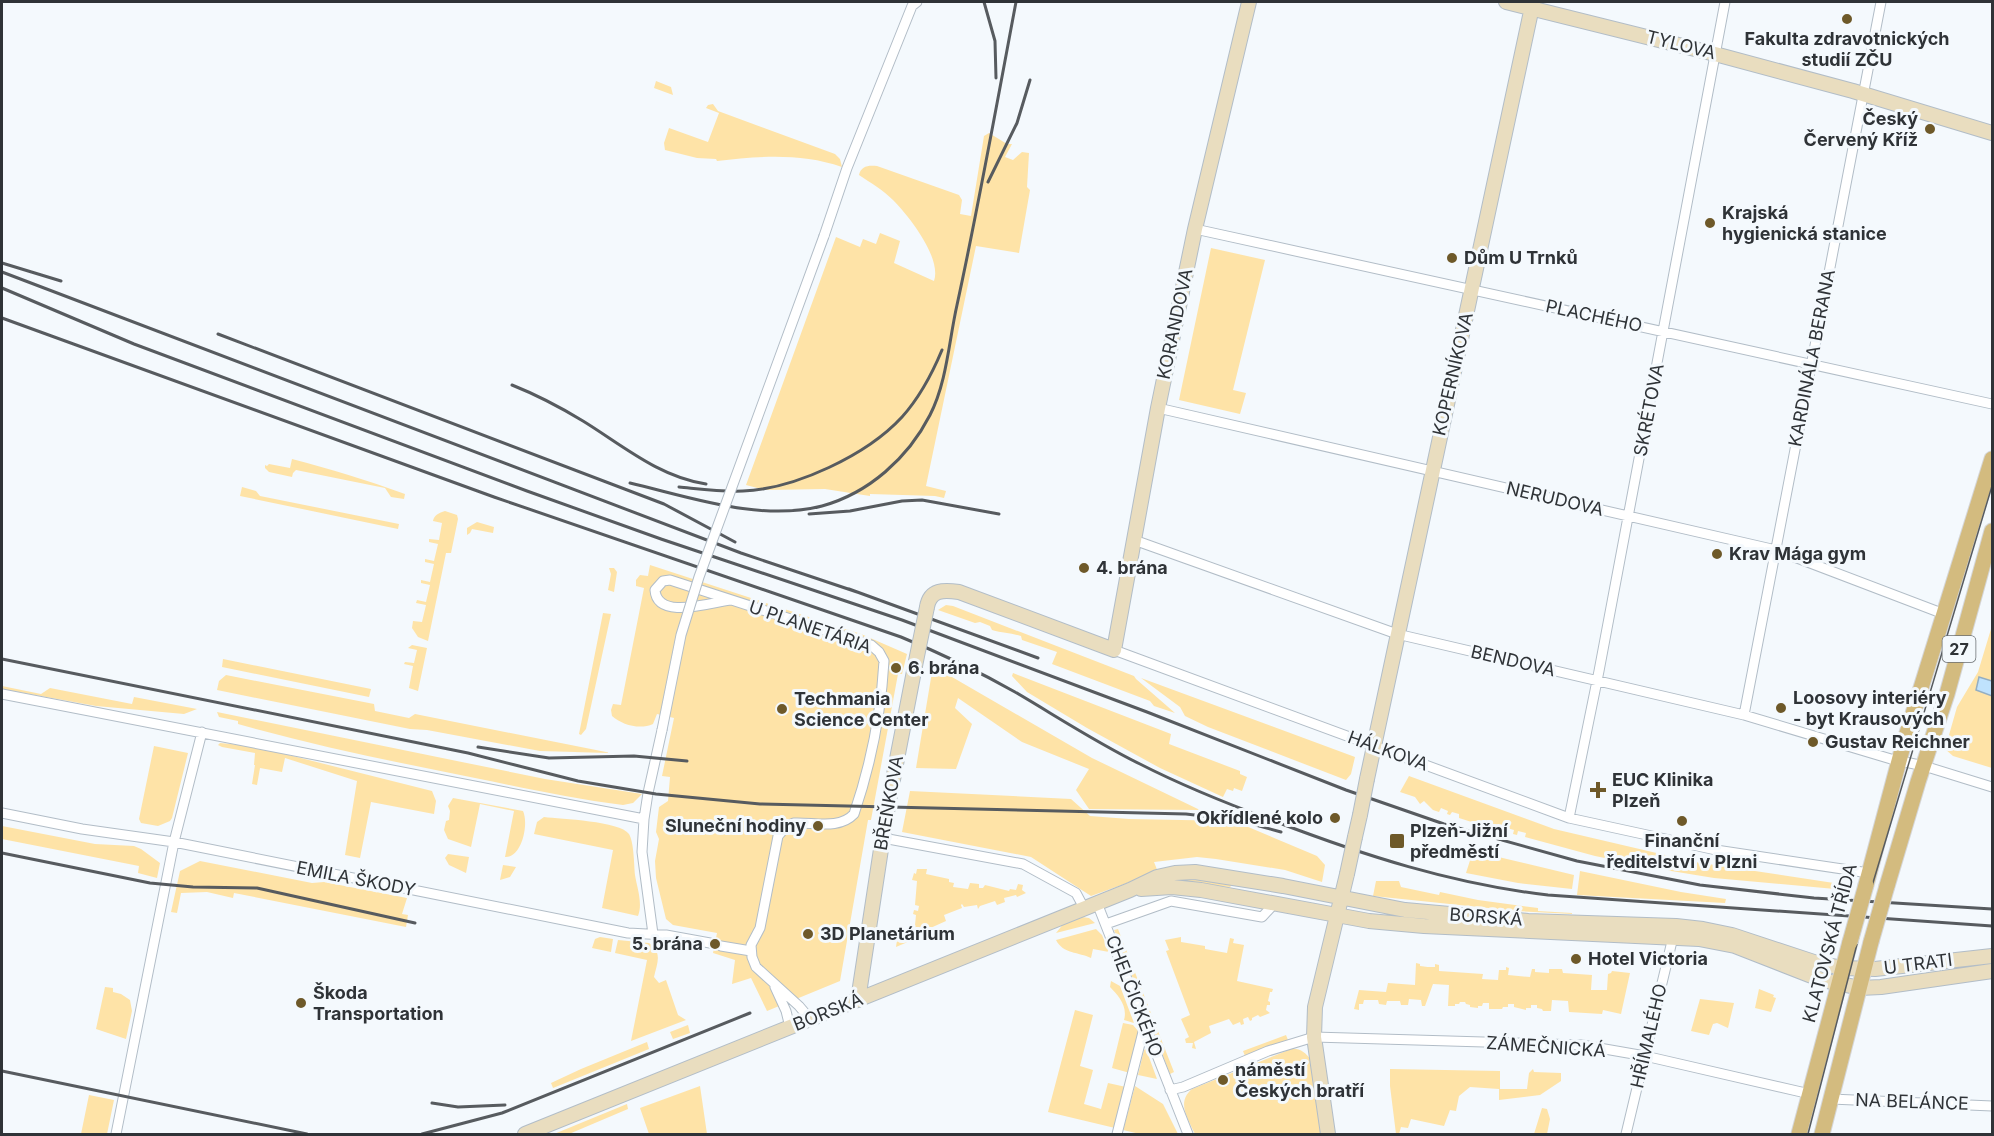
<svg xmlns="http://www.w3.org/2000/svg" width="1994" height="1136" font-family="Inter,sans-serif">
	<rect width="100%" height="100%" fill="#f4f9fd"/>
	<!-- green -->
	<path fill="#fee3a7" d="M656 81 671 87 673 95 654 88Z
		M713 104 718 111 835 154 840 159 842 167C801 153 760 156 717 161L716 159 697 158 665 150 664 143 669 128 708 142 719 113 706 108 708 105Z
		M989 133 1007 144H1012L1005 157 1013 160 1022 152 1029 153 1027 187 1030 190 1019 253 976 246 926 486 946 491 944 498 935 496 870 494V496L825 489 765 490 746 485 836 237 860 247 863 239 876 244 880 233 900 241 894 263 934 281C942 258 909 216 893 200 883 190 871 183 859 175 861 166 868 165 877 166L959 195 962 200 960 214 971 216 984 136Z
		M1211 248 1265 260 1233 390 1246 393 1240 414 1179 400Z
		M292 459C330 469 367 480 405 494L404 499 391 497 385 488 296 470 293 473 292 477 269 472 265 468V465L267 466 269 464 290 468Z
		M242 487 256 491 260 496 399 524 398 529 240 496Z
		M445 511 457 515 458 519 451 553H446L428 641 418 637 412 628 413 621 422 622 426 605 416 603 417 600 426 602 430 585 421 583V580L430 582 434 564 425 562V559L434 561 438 544 429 542V539L439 540 442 523 433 521C434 515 439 513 445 511Z
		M477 522 494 527 493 533 472 529 470 533 467 535V528Z
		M650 565 861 634 907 654 902 674H898L871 820H868L840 981 767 1011 751 978 732 984 735 960 713 953 717 933 673 925 666 919 656 878 655 861 659 839 656 832 659 807 668 801 670 777 662 776 674 718 657 714 653 724C640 730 622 725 612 716L611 710 613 704 621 705 644 588 636 586V580L640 575 648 576Z
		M609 568H614L617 572 614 592 608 590 611 574Z
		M1992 589V768L1953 756 1945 749 1957 707 1978 672 1991 629Z
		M946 605 953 606 1134 676 1136 679 1175 713 1154 706 1150 701 1052 664 1057 652 1022 640 1021 636C1011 633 1003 633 992 630L990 626 980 622 975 623 938 610Z
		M603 613 611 614 586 729 581 735 579 734Z
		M412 645 427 648 418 691 409 688 413 666 404 664 405 662 414 663 417 650 408 648Z
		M223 659 371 689 369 697 222 667Z
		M933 666 1092 758 1200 810 1089 809 1076 790 1089 769 1022 742 958 698 955 708 972 724 956 769 916 768Z
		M1013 673 1171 734 1169 744 1240 771V774L1247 777 1242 791 1234 788 1233 791 1227 789 1223 797 1160 768 1087 728 1027 692 1012 676Z
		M226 675 374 704 375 711 409 718 415 714 611 753 540 751 427 730 410 729 217 690 219 681Z
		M1141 678 1355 757 1351 774 1346 780 1208 727 1185 716 1180 707Z
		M2 686 41 694 50 688 132 704 134 697 197 709 184 714 96 706 2 689Z
		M217 712 545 779 642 794 633 803 623 805C573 799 524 788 475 778 395 762 316 746 238 724V721L219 717Z
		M220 743 253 746 432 791 436 801 434 814 371 802 360 858 345 855 357 781 285 758 282 772 260 768 257 785 252 784 255 765H254L255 753 222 747 218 745Z
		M154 746 188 753 172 818 170 821 158 826 141 823 139 819Z
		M1409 776 1554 829 1695 862 1847 885 1846 890 1714 878 1659 869 1595 856 1525 837 1526 833 1518 831 1517 835 1513 834 1514 830 1507 828 1505 832 1489 827 1490 824 1483 822 1481 825 1459 818V814L1452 812 1450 815 1447 814 1448 811 1441 808 1439 812 1433 810 1424 801 1420 804 1415 797 1400 792Z
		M910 791 1071 799 1090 816 1129 819 1234 821 1317 856 1325 865 1322 882 1285 870 1216 859 1197 857 1154 862 1158 872 1091 896 1031 857 902 832Z
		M453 798 523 811C529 824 522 858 505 857L514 811 480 804 471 847 448 839 444 830 446 821 449 820 450 811 448 806Z
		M544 817C561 819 620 821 629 834 634 842 634 865 635 875 637 888 643 903 638 916L602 908 613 850 534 834 537 822Z
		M2 826 95 844 134 846 141 849 160 863 157 878 138 873 139 866 2 839Z
		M1473 851 1574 875 1572 889 1518 883 1466 873Z
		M448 854 469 857 466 873 449 865 445 858Z
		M200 861 312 883 324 882 407 898 402 914 408 915 406 927 234 893 233 898 207 892 181 893 177 913 171 912 180 871Z
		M503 865 516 867 510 877 500 880Z
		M917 869H927L926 874 949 879V882L954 883 953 887 968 889 970 883 979 884V888H983L985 885 1009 891 1010 889 1016 890 1018 884 1023 885 1022 890 1026 893 1017 897 1016 895 1004 898 1005 902 997 905 995 901 980 906 978 909 977 905 964 907 962 904 961 905 962 908 944 915 946 921 926 930 927 934 920 937 918 933 909 937 910 941 896 947 897 940 908 935 909 924 915 925 916 915 913 914 914 910 918 911 919 906 915 905 917 881 912 880 914 873 916 874Z
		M1580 871 1681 892 1726 899 1725 903 1577 895Z
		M1177 876 1232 884V885L1230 887 1156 881Z
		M1376 881H1399L1401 887 1439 895 1440 892 1478 900 1538 908V911L1572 913V914L1517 911 1373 896Z
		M1082 917 1089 918 1095 923 1056 933 1064 923Z
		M1096 929 1102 935 1109 952 1093 949 1091 958C1079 952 1063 954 1056 940Z
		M1118 929 1174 1072 1170 1074 1114 930Z
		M600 937 613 939 611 952 592 948 595 939Z
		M1181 937V942L1205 946V949L1227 953 1230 938 1234 939 1233 943 1244 945 1237 981 1273 989 1272 992H1270L1268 1001 1270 1002V1005H1267L1266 1010 1270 1013 1260 1017 1258 1015 1252 1018V1020L1250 1021 1248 1017 1243 1019 1244 1024 1241 1025 1240 1022 1233 1025 1229 1019 1209 1026 1211 1033 1194 1042 1196 1049 1192 1048 1193 1043H1186L1185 1039 1189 1037 1181 1019 1190 1015 1166 951 1169 950 1165 940Z
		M618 940 649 943C663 953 657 963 654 977L659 983 666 980 678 1015 686 1020 631 1041 647 960 615 953Z
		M1416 963 1420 964V966C1426 967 1429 967 1435 967V964L1439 965V971L1483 974 1482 979 1498 980 1499 970H1506V967L1509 968 1508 975 1530 977 1532 969H1535V972L1549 973V969H1562L1563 973 1592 975 1591 990H1607L1608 974 1611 973 1612 971 1630 973 1621 1014 1603 1010 1602 1014 1569 1012 1568 1001 1552 1000 1551 1011H1543L1542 1009 1537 1008V1005H1531V1008H1526V1010L1514 1007V1004H1508V1007H1503L1502 1009H1489V1003H1483L1482 1006H1478V1008L1470 1007V1005L1466 1004 1465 1002H1460L1459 1004H1455V1006H1448L1449 985 1433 984 1425 1006H1422L1421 1000 1409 999 1408 1005H1401L1400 1001H1387L1386 1005 1379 1004 1378 1000H1364L1363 1004H1359V1010L1354 1009 1359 990 1386 992 1388 983 1415 985Z
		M1111 981 1120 986 1134 1023 1124 1020C1128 1006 1118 995 1110 987Z
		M105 987 113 988V992L121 994 130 1000 132 1011 126 1039 96 1029Z
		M1759 989 1774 995 1773 997 1776 998 1771 1012 1755 1008Z
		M1700 999 1734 1003 1728 1028 1717 1023 1713 1024 1709 1035 1691 1031Z
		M1075 1010 1093 1015 1080 1066 1093 1070 1084 1104 1101 1109 1108 1083 1126 1087 1115 1128 1048 1112Z
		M1123 1023 1133 1025 1139 1032 1130 1073 1112 1068Z
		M688 1025 690 1033 673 1039 670 1032Z
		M1286 1035 1288 1040 1245 1056 1243 1051Z
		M647 1042 649 1049 553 1088 551 1083 581 1069Z
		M1146 1049 1157 1079 1138 1075 1144 1050Z
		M1291 1049C1300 1048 1306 1053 1311 1060L1322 1134H1195C1188 1119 1176 1102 1192 1089Z
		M1390 1069 1500 1071V1089H1527L1529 1073 1533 1069 1534 1072 1561 1073V1081L1540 1095 1499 1100V1089L1470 1087 1459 1096 1456 1111 1450 1110 1444 1126 1411 1119 1408 1128 1401 1127 1399 1134H1396L1390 1086Z
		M700 1086 707 1134H649L640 1108Z
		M1135 1086 1163 1104 1178 1134H1140L1123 1130Z
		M89 1095 114 1100 107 1134H81Z
		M627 1104 628 1109 569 1134H554Z
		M1542 1108 1547 1109 1550 1119 1547 1134H1534Z"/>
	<!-- water -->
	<path fill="#bfe2fd" stroke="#94aec2" stroke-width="1.5" d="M1979 677 1992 681V696L1976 690Z"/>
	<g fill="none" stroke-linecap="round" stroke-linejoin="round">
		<!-- street casing -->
		<g stroke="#b2bdc7" stroke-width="11">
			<path id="street" d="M1195 229C1461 288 1727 344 1992 404
				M824 236 847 168 912 6 917 2
				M1158 408 1776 550 1944 614
				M1134 540 1397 634 1744 715 1891 759 1924 766 1992 787
				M731 600C712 602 657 621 655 590L663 581 670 580 871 645 879 652 884 661C881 714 871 764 854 814 839 830 814 822 794 823 786 826 783 830 778 836L760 928 751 945 752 957 756 967 799 1006 810 1019
				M1114 650 1569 818 1716 850 1869 873
				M2 694 644 819 648 793 662 730
				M1744 715 1881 2
				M2 813 82 829 174 842 628 933 666 935 710 943
				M1569 818 1599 671 1725 2
				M644 819 642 852 653 934
				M883 838 1023 864 1076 893 1084 908
				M1097 903 1188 1134
				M1106 924 1171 901 1262 917 1275 903
				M721 946 751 951
				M775 987 786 1011 790 1027
				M1170 1090 1183 1087 1268 1051 1314 1037 1582 1045 1645 1056 1810 1094
				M1831 1099 1992 1106
				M116 1134 174 842 202 732
				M1117 1134 1145 1024
				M1626 1134 1673 937"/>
		</g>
		<!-- secondary casing -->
		<g stroke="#b2bdc7" stroke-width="16">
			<path id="secondary" d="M1506 2 1715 54 1853 91 1992 133
				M927 607C930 589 944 590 959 592L1114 650 1158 408 1195 229 1249 2
				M1367 779 1533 2
				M891 790 915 666
				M1355 837 1360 815
				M1141 889 1172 887 1201 890 1369 921 1424 926 1699 939 1735 946 1822 980 1860 988 1881 987 1992 971
				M858 1000 885 823
				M525 1134 1130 890 1157 877 1175 873 1195 872 1283 886 1405 910 1528 921 1676 926 1703 929 1732 935 1817 963 1843 968 1875 969 1992 956
				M1328 1134 1314 1037 1315 1007 1347 874"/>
		</g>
		<!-- primary casing -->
		<g stroke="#d5d6d7" stroke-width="17">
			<path id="primary" d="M1866 885 1903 746 1992 459
				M1887 886 1918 782 1947 694 1992 531
				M1799 1134 1850 942
				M1822 1134 1871 942"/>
		</g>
		<!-- street -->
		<use href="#street" stroke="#fff" stroke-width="9"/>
		<!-- secondary -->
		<use href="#secondary" stroke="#e9ddbf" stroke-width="14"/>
		<!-- primary -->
		<use href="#primary" stroke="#d3bb7f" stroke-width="15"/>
		<!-- tram -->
		<path stroke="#575b5f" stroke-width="1.5" d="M1808 1134 1872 886 1992 486"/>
		<!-- rail -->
		<path stroke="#575b5f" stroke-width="3" d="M984 2 995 41 996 78
			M988 182 1017 123 1030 80
			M2 263 61 281
			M2 272 741 553 857 592
			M2 288 134 344 527 491 661 539 902 620 1147 712 1346 790 1444 824 1577 861 1700 885 1814 898 1992 909
			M2 318 494 497 901 637C940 653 978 671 1015 692 1056 716 1097 743 1140 764 1183 786 1228 804 1274 821 1363 855 1452 884 1548 895L1992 926
			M218 334 664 504 735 542
			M512 385C537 395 560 407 583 421 622 445 659 477 706 484
			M630 483C690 497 760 522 822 506 869 493 908 458 930 415 947 382 949 340 957 305 979 204 997 103 1016 2
			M679 487C700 489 722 492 743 491 795 489 867 455 902 417 920 397 932 374 942 350
			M809 514 850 511 902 501 922 500 999 514
			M849 589 1038 658
			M2 659 468 753 578 781 656 794 760 804 1186 814 1237 820 1281 832
			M478 747 549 758 634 756 687 761
			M2 853 150 883 193 887 257 888 415 923
			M2 1071 307 1134
			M432 1103 458 1107 505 1105
			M422 1134 502 1113 750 1013"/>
		<!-- street-bridge casing -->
		<g stroke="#b2bdc7" stroke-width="11" stroke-linecap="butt">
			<path id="street-bridge" d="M662 730 681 635 699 577 824 236"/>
		</g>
		<!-- secondary-bridge casing -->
		<g stroke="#b2bdc7" stroke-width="16" stroke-linecap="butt">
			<path id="secondary-bridge" d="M915 666 927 607
				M1360 815 1367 779
				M885 823 891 790
				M1347 874 1355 837"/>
		</g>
		<!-- primary-bridge casing -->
		<g stroke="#d5d6d7" stroke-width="17" stroke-linecap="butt">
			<path id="primary-bridge" d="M1850 942 1866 885
				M1871 942 1887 886"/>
		</g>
		<!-- street-bridge -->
		<use href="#street-bridge" stroke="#fff" stroke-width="9"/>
		<!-- secondary-bridge -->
		<use href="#secondary-bridge" stroke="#e9ddbf" stroke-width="14"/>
		<!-- primary-bridge -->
		<use href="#primary-bridge" stroke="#d3bb7f" stroke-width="15"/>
	</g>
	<!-- markers -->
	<g fill="#6e5929" stroke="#f4f9fd" stroke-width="2">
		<circle cx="1847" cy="19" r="6"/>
		<circle cx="1930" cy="129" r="6"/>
		<circle cx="1710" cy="223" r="6"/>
		<circle cx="1452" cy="258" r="6"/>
		<circle cx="1717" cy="554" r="6"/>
		<circle cx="1084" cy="568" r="6"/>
		<circle cx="896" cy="668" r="6"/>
		<circle cx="1781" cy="708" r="6"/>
		<circle cx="782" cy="709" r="6"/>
		<circle cx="1813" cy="742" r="6"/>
		<path d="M1595 781h6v6h6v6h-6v6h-6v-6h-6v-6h6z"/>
		<circle cx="1335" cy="818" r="6"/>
		<circle cx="1682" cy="821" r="6"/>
		<circle cx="818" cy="826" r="6"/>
		<rect x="1389" y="833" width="16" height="16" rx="3"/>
		<circle cx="808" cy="934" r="6"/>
		<circle cx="715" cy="944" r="6"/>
		<circle cx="1576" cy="959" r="6"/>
		<circle cx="301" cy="1003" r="6"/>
		<circle cx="1223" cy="1080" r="6"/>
	</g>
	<g text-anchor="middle" stroke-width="6" stroke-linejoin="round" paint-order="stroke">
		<!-- shield labels -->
		<rect fill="#f4f9fd" stroke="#6a6e72" stroke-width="1.5" x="1942.5" y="636" width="33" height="26" rx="4.5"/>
		<g font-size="16" font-weight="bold" fill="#2f3337">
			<text x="1959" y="655">27</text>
		</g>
		<!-- poi labels -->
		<g font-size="18" font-weight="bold" fill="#2f3337" stroke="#f4f9fd" text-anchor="start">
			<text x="1847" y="45" text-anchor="middle">Fakulta zdravotnických<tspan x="1847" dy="21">studií ZČU</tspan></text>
			<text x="1918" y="125" text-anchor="end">Český<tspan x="1918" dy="21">Červený Kříž</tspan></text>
			<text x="1722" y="219">Krajská<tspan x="1722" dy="21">hygienická stanice</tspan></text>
			<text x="1464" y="264">Dům U Trnků</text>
			<text x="1729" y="560">Krav Mága gym</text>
			<text x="1096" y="574">4. brána</text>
			<text x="908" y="674">6. brána</text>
			<text x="1793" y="704">Loosovy interiéry<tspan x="1793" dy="21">- byt Krausových</tspan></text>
			<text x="794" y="705">Techmania<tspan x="794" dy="21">Science Center</tspan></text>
			<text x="1825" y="748">Gustav Reichner</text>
			<text x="1612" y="786">EUC Klinika<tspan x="1612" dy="21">Plzeň</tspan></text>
			<text x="1323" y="824" text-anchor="end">Okřídlené kolo</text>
			<text x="806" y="832" text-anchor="end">Sluneční hodiny</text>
			<text x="1410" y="837">Plzeň-Jižní<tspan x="1410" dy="21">předměstí</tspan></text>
			<text x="1682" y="847" text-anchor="middle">Finanční<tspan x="1682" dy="21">ředitelství v Plzni</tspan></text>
			<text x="820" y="940">3D Planetárium</text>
			<text x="703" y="950" text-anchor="end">5. brána</text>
			<text x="1588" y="965">Hotel Victoria</text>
			<text x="313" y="999">Škoda<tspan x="313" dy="21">Transportation</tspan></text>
			<text x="1235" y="1076">náměstí<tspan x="1235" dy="21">Českých bratří</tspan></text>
		</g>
		<!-- street labels -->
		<g font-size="18" fill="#2f3337" stroke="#f4f9fd">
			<text transform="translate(1681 45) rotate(14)" y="6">TYLOVA</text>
			<text transform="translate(1594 316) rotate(12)" y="6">PLACHÉHO</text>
			<text transform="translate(1175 324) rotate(-78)" y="6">KORANDOVA</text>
			<text transform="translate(1812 358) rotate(-79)" y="6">KARDINÁLA BERANA</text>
			<text transform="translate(1453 374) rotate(-77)" y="6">KOPERNÍKOVA</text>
			<text transform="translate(1649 410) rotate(-79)" y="6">SKRÉTOVA</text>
			<text transform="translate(1555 499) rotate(13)" y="6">NERUDOVA</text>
			<text transform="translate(810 627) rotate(19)" y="6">U PLANETÁRIA</text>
			<text transform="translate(1513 661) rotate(13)" y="6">BENDOVA</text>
			<text transform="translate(1388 751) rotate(20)" y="6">HÁLKOVA</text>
			<text transform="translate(889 803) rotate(-80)" y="6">BŘEŇKOVA</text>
			<text transform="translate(356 879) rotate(11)" y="6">EMILA ŠKODY</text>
			<text transform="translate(1486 917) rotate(4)" y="6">BORSKÁ</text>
			<text transform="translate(1830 943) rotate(-75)" y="6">KLATOVSKÁ TŘÍDA</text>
			<text transform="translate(1918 964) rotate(-7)" y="6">U TRATI</text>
			<text transform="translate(1134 996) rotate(69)" y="6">CHELČICKÉHO</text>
			<text transform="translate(828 1012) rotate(-22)" y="6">BORSKÁ</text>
			<text transform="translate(1649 1036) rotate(-77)" y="6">HŘÍMALÉHO</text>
			<text transform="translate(1546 1047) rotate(4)" y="6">ZÁMEČNICKÁ</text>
			<text transform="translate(1912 1102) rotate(2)" y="6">NA BELÁNCE</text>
		</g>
	</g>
	<!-- border -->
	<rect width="1994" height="1136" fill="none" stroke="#2f3337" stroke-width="6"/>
</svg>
